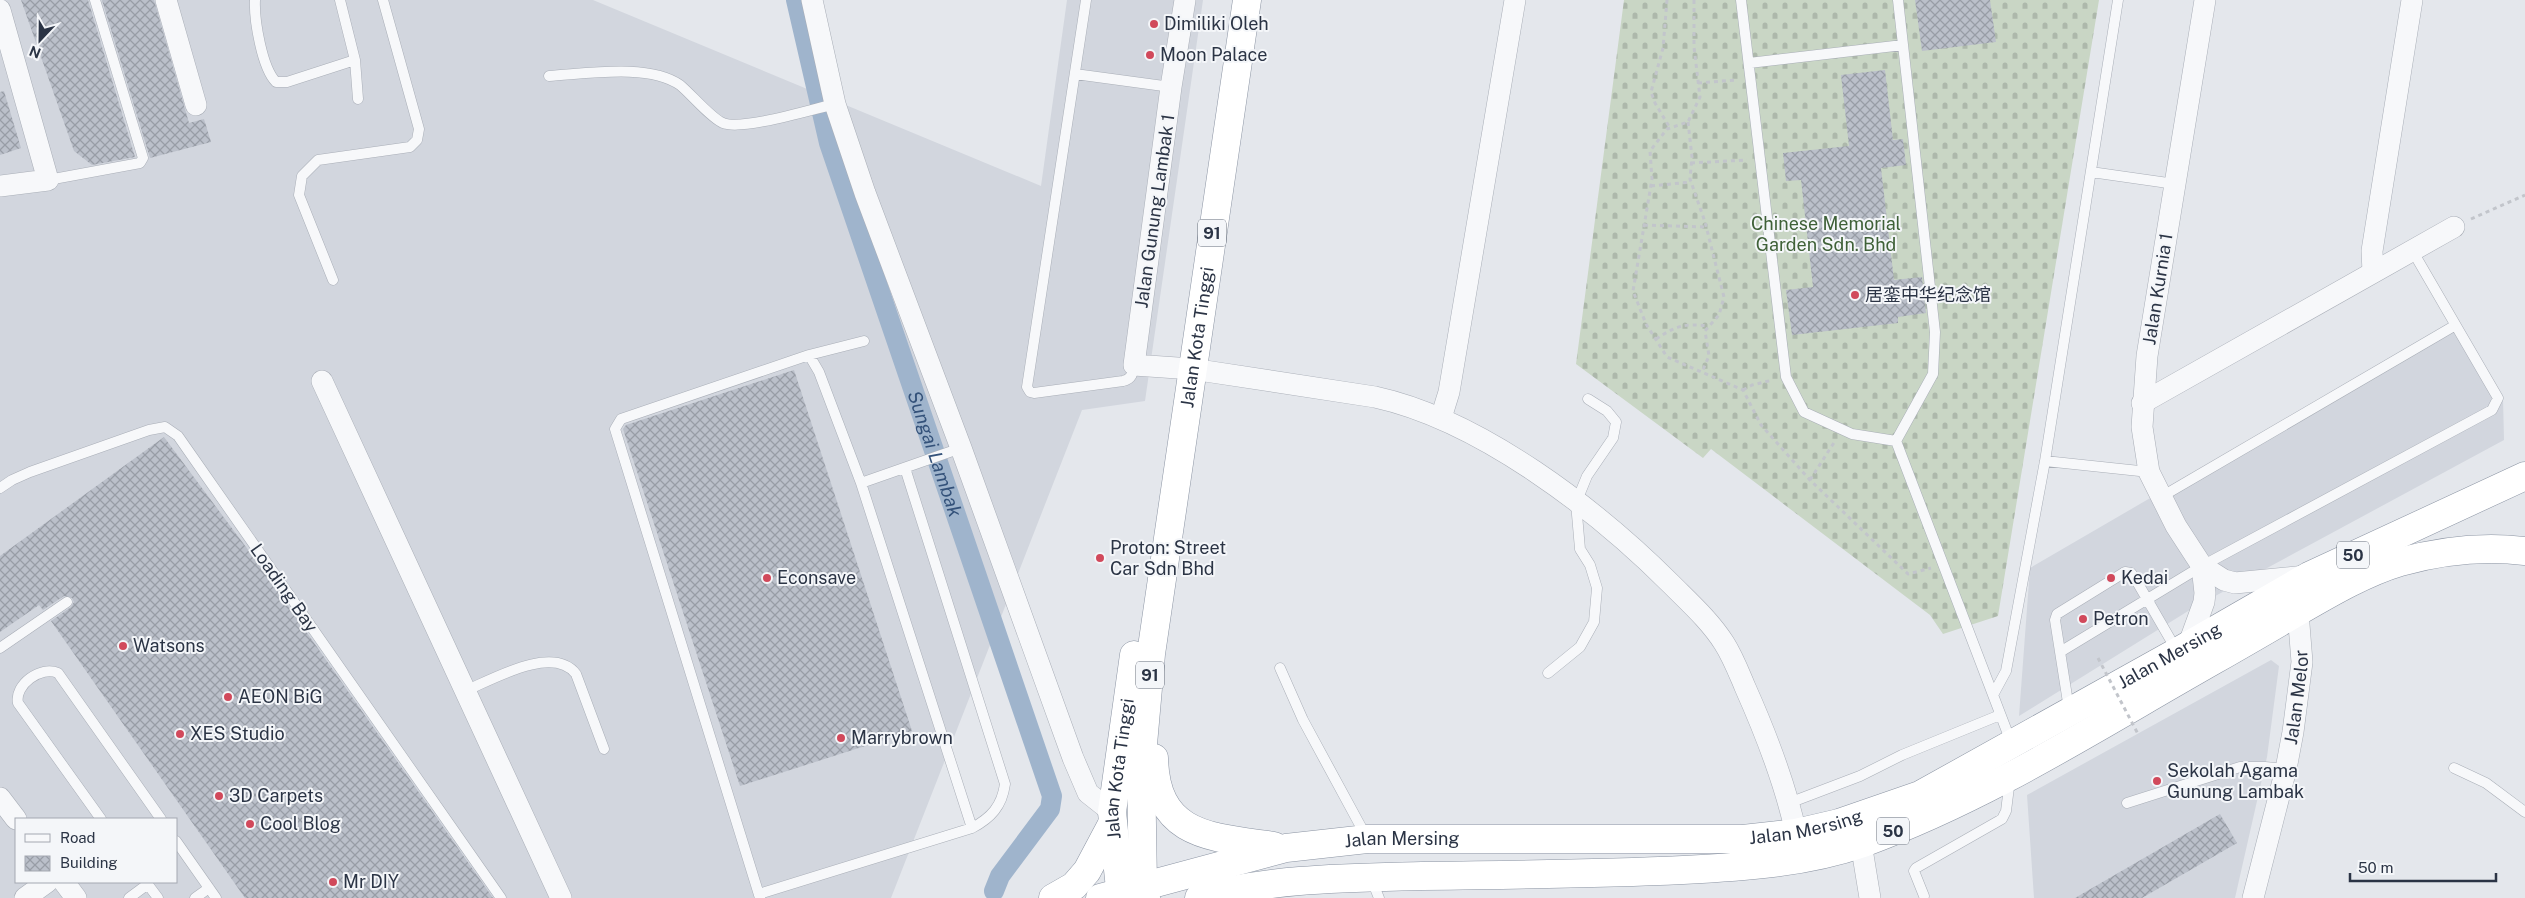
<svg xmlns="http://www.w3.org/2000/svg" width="2525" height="898" font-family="'Public Sans','Noto Sans SC',sans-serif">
	<defs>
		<pattern id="cemetery-stones" width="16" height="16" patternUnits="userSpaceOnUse" patternTransform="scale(1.25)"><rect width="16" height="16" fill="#c9d6c5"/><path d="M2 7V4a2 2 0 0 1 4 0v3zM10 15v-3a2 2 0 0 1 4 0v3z" fill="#adb8ab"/></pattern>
		<pattern id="building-cross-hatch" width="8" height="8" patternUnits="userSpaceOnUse" patternTransform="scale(1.25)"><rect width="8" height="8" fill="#bbc0ca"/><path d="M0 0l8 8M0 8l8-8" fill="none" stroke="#989da6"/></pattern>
	</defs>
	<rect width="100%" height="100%" fill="#e4e7ec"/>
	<!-- built -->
	<path fill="#d2d6de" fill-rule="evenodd" d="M0 0H593L1041 186 1067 0H1203L1145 401 1082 410 891 898H0ZM16 819H176V882H16Z
		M2456 320 2503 398 2504 440 2193 608 2019 716 2030 568Z
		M2271 660 2279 666 2267 757 2235 898H2034L2027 795Z"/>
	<!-- cemetery -->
	<path fill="url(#cemetery-stones)" d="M1624 0H2099L1998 616 1943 634 1930 615 1711 449 1703 458 1576 364Z"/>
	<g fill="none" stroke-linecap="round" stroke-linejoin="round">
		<!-- canal -->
		<path stroke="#9fb4cc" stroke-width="20" id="s1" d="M796 0 829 143 1052 796 1050 809 1000 876 994 891"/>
	</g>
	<!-- building -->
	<path fill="url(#building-cross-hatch)" d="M21 0H88L135 157 92 165 74 151Z
		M102 0H154L189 123 204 119 211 142 150 158Z
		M1915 0H1990L1996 42 1922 51Z
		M1885 70 1893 140 1903 139 1906 165 1881 168 1894 280 1922 277 1926 313 1898 317V323L1792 335 1786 290 1813 287 1801 180 1786 181 1783 153 1849 146 1841 75Z
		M4 91 21 148 0 155V92Z
		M794 370 912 731 740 786 623 429 626 425Z
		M164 437 263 570 493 898H245L51 621 71 607 74 602 72 598 64 596 43 610 39 605 0 632V556Z
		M2220 814 2237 843 2142 898H2075Z"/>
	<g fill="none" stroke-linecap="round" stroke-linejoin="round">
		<!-- lane casing -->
		<g stroke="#a9aeb7" stroke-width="11">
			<path id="lane" d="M255 0C254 20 262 68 276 82H287L355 60
				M340 0 355 60 358 99
				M1086 0 1027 387 1030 392 1034 393 1123 381C1132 379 1133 373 1134 365
				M1741 0 1786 377 1804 412 1852 434 1896 441
				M1749 63 1903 45
				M1075 74 1171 87
				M549 76C585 74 649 63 680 85 691 94 712 119 723 123 742 131 813 109 835 104
				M2091 172 2175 184
				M48 180 140 163 143 158 95 0
				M333 280 299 195 302 176 318 160 410 147 417 140 419 129 383 0
				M809 355 864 341
				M1896 441 1933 374 1935 332 1898 0
				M1896 441 2011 742
				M2045 461 2149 472
				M861 483 961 448
				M0 488 12 480 30 472 149 430 165 427 178 436 501 898
				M2161 497 2454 326
				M0 648 67 602
				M2060 652 2202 566 2492 410 2498 398 2412 250
				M1280 668 1303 720 1367 838
				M1548 673 1580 647 1594 622 1597 588 1590 565 1580 549 1576 503 1587 476 1613 438 1616 422 1607 411 1588 399
				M465 691C491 680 553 644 576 674L604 749
				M1993 695 2006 671 2045 461 2118 0
				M2069 709 2055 620 2057 614 2125 572 2131 573 2136 580 2177 651
				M2454 768 2486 783 2525 812
				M1789 803 1860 776 1902 755 2000 715
				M2127 803 2240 767H2265L2286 769
				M101 819 18 703C14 685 41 665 58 673L161 819
				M176 841 216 898
				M1371 878 1379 898
				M146 882 158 898
				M759 894 972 828C991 818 1002 806 1005 784L905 468
				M1924 896 1914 871 1916 868 2002 819 2006 811 2010 779
				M129 898 148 884
				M195 898 209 888
				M760 898 615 429 621 419 809 355 819 372 861 483 972 828"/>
		</g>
		<!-- street casing -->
		<g stroke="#a9aeb7" stroke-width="22">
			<g id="street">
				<path d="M166 0 196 105"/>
				<path d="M812 0 835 104 865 193 961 448 1073 758 1088 793 1112 812"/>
				<path d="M1185 0 1171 87 1134 365 1192 369 1375 397C1480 420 1596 509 1671 584 1690 603 1710 621 1724 643 1733 657 1739 673 1745 687 1766 734 1785 783 1796 833"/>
				<path d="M2205 0 2147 356 2142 427 2149 472 2176 526 2202 566 2224 580 2235 583 2306 576"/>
				<path d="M0 10 48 180 0 186"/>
				<path d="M2373 272 2372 251 2412 0"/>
				<path d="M322 381 561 898"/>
				<path d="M2142 403 2454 227"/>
				<path d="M1441 418 1449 392 1515 0"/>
				<path d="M2188 646 2204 602 2205 593 2202 566"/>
				<path d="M0 798 16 819"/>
				<path d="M1861 843 1870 898"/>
				<path d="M64 882 76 898"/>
				<path d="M25 898 47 882"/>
				<path id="s2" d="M2253 898 2286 769 2293 732 2302 662 2298 612"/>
			</g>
		</g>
		<!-- highway casing -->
		<g stroke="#8b94a3" stroke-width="29">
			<g id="highway">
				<path d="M1154 758C1156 837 1211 837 1274 846"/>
				<path d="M1053 898 1074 886 1087 871 1112 824"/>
				<path id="s3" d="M1100 898 1286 848 1367 839H1743L1796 833 1839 823 1920 795 2177 652 2309 576 2525 476"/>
				<path id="s4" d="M1121 898 1112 812 1134 655"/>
				<path id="s5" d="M1146 898 1143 885 1141 767 1151 654 1247 0"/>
				<path d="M1199 898C1272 878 1347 878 1422 876 1509 875 1596 874 1683 870 1743 867 1806 863 1863 843 1970 804 2066 746 2164 689 2207 664 2250 640 2292 615 2325 596 2363 573 2400 562 2440 551 2483 546 2525 551"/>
			</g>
		</g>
		<!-- path -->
		<path stroke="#c2c5cb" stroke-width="3" stroke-dasharray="4 4" stroke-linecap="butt" d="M1667 0 1663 48 1651 92 1655 103 1670 128
			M1694 0V47L1700 97 1688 122 1667 129 1650 151 1652 179 1633 291 1646 324 1667 357 1743 390 1761 425 1810 480 1908 574 1931 568
			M1698 83 1736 80
			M1688 122 1692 157 1690 179 1705 222 1724 297 1719 315 1705 331 1709 356 1702 372
			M1691 163 1747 160
			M1651 186 1691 182
			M2471 219 2525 195
			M1644 225 1707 227
			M1656 339C1676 326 1684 323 1708 326
			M1743 390 1752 385 1773 380
			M1810 480 1835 441"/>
		<!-- lane -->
		<use href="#lane" stroke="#f7f8fa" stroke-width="10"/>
		<!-- street -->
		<use href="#street" stroke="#f7f8fa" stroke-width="21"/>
		<!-- highway -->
		<use href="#highway" stroke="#fff" stroke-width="28"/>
		<!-- path-bridge -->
		<path stroke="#c2c5cb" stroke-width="3" stroke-dasharray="4 4" stroke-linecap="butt" d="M2098 658 2138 734"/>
	</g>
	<!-- markers -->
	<g fill="#d1495b" stroke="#f4f6f9" stroke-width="2">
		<circle cx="1154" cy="24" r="5"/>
		<circle cx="1150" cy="55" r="5"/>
		<circle cx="1855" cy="295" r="5"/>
		<circle cx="1100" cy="558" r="5"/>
		<circle cx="767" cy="578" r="5"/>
		<circle cx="2111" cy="578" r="5"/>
		<circle cx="2083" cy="619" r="5"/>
		<circle cx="123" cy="646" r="5"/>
		<circle cx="228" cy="697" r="5"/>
		<circle cx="180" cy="734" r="5"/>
		<circle cx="841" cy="738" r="5"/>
		<circle cx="2157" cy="781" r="5"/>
		<circle cx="219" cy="796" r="5"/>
		<circle cx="250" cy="824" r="5"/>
		<circle cx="333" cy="882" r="5"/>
	</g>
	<g text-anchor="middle" stroke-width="4" stroke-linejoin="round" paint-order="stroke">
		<!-- shield labels -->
		<g fill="#f4f6f9" stroke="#676e7b" stroke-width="1">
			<rect x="1198" y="219.5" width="28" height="27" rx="4"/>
			<rect x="2337" y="541.5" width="32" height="27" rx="4"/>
			<rect x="1136" y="661.5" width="28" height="27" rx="4"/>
			<rect x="1877" y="817.5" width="32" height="27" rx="4"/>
		</g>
		<g font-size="16" font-weight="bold" fill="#2b3445">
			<text x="1212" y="239">91</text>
			<text x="2353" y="561">50</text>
			<text x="1150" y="681">91</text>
			<text x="1893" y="837">50</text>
		</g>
		<!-- poi labels -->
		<g font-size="18" fill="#2b3445" stroke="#f4f6f9" text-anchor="start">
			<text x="1164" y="30">Dimiliki Oleh</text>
			<text x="1160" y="61">Moon Palace</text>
			<text x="1865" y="301">居銮中华纪念馆</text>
			<text x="1110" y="554">Proton: Street<tspan x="1110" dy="21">Car Sdn Bhd</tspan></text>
			<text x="777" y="584">Econsave</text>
			<text x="2121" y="584">Kedai</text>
			<text x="2093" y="625">Petron</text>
			<text x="133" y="652">Watsons</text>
			<text x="238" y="703">AEON BiG</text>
			<text x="190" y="740">XES Studio</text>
			<text x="851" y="744">Marrybrown</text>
			<text x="2167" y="777">Sekolah Agama<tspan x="2167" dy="21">Gunung Lambak</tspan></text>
			<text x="229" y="802">3D Carpets</text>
			<text x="260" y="830">Cool Blog</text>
			<text x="343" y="888">Mr DIY</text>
		</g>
		<!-- street labels -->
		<g font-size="18" fill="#2b3445" stroke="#f4f6f9">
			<text transform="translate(1155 211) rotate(-82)" y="6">Jalan Gunung Lambak 1</text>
			<text transform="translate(2158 289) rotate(-81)" y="6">Jalan Kurnia 1</text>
			<text dy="6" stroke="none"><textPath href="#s5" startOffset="565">Jalan Kota Tinggi</textPath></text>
			<text transform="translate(284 588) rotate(55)" y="6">Loading Bay</text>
			<text dy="6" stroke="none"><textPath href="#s3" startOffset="1119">Jalan Mersing</textPath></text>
			<text dy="6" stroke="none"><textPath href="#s2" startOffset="206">Jalan Melor</textPath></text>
			<text dy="6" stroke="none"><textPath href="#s4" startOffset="130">Jalan Kota Tinggi</textPath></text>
			<text dy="6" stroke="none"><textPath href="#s3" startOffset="714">Jalan Mersing</textPath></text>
			<text dy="6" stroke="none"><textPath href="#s3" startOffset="309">Jalan Mersing</textPath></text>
		</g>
		<!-- park labels -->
		<g font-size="18" fill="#3f6138" stroke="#f4f6f9">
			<text x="1826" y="230">Chinese Memorial<tspan x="1826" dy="21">Garden Sdn. Bhd</tspan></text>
		</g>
		<!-- water labels -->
		<g font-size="19" font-style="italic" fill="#34527a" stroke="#f4f6f9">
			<text dy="7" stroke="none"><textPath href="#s1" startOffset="475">Sungai Lambak</textPath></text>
		</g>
	</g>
	<!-- legend -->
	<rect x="15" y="818" width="162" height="65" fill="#f4f6f9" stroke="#a4a8b1"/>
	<rect x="25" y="834" width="25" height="8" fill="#f7f8fa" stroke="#a4a8b1"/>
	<text x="60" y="843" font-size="15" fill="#2b3445">Road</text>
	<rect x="25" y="856" width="25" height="15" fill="url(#building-cross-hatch)" stroke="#a4a8b1"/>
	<text x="60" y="868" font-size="15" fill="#2b3445">Building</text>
	<!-- north arrow -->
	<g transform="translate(40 40) rotate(202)" stroke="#f4f6f9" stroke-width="4" paint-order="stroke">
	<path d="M0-4L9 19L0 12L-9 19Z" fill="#2b3445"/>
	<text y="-8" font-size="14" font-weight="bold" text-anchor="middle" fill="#2b3445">N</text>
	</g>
	<!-- scale -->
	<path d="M2350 873v8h146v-8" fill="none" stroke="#2b3445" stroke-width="2.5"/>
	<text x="2358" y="873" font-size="15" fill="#2b3445" stroke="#f4f6f9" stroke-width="4" paint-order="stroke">50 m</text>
</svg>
